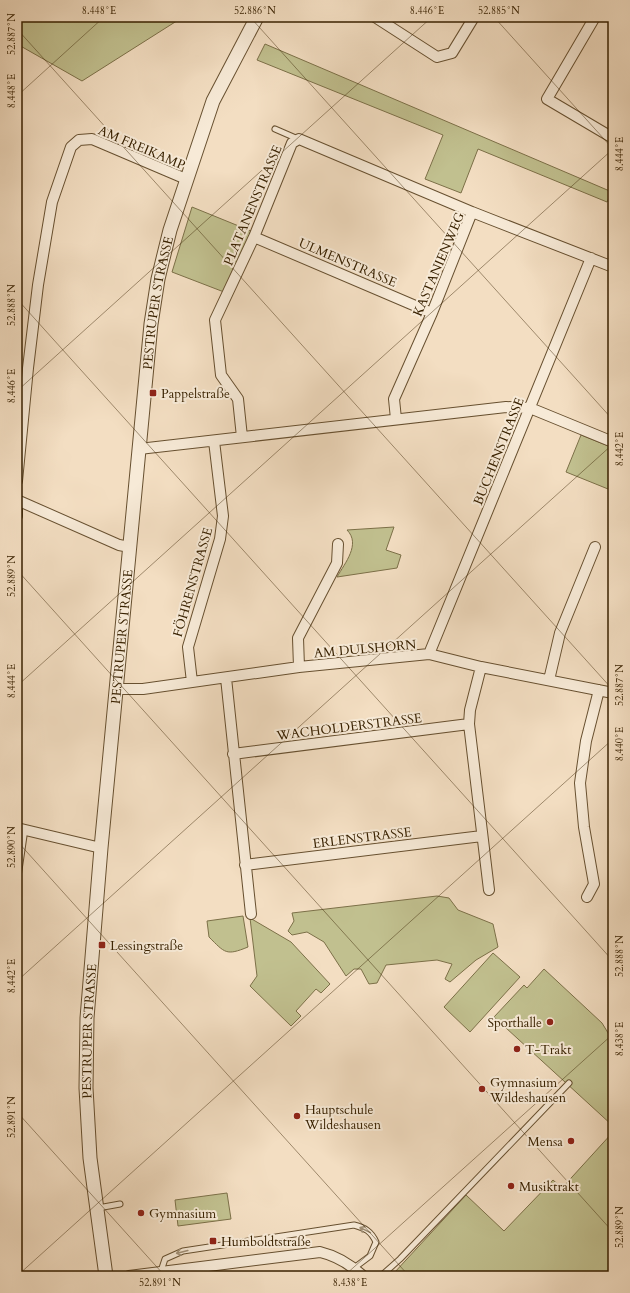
<svg xmlns="http://www.w3.org/2000/svg" width="630" height="1293" font-family="Cardo,serif">
	<rect width="100%" height="100%" fill="#f3dec2"/>
	<filter id="stains"><feTurbulence type="fractalNoise" baseFrequency=".005" numOctaves="4"/><feColorMatrix values="0 0 0 0 .2 0 0 0 0 .09 0 0 0 0 .02 0 0 0 .5 -.17"/></filter>
	<radialGradient id="worn" r=".72"><stop offset=".6" stop-color="#630" stop-opacity="0"/><stop offset="1" stop-color="#630" stop-opacity=".3"/></radialGradient>
	<!-- green -->
	<path fill="#c1c08f" stroke="#7c7048" d="M17 17H183L82 81 17 44Z
		M265 44 612 192 607 202 478 149 461 193 425 179 443 135 257 60Z
		M192 207 251 231 224 292 172 272Z
		M581 435 613 448V491L566 472Z
		M394 527 386 550 401 555 397 568 337 577C345 563 361 544 347 530Z
		M437 896 449 898 458 910 493 924 498 947 476 960 450 982 445 979 452 964 437 960 386 965 377 983 369 984 361 969H354L346 976 324 942 307 932 292 935 288 931 294 921 292 913Z
		M243 916 248 947C226 956 225 953 209 937L207 921Z
		M250 918 291 942 330 984 321 993 316 989 296 1011 301 1016 291 1026 250 986 257 976Z
		M493 953 520 977 470 1032 444 1007Z
		M544 969 602 1023 613 1041V1126L494 1017 524 985 527 988Z
		M613 1132V1276H397L394 1273 466 1195 504 1231 553 1180 562 1188Z
		M227 1193 231 1219 178 1226 175 1200Z"/>
	<g fill="none" stroke-linecap="round" stroke-linejoin="round">
		<!-- service casing -->
		<g stroke="#675030" stroke-width="7">
			<path id="service" d="M275 129 298 139
				M18 877 25 829
				M98 1208 120 1204
				M161 1271 165 1259 183 1251 354 1225C365 1228 371 1231 376 1242L370 1256 354 1268
				M381 1276 400 1259 569 1083"/>
		</g>
		<!-- minor casing -->
		<g stroke="#675030" stroke-width="12">
			<path id="minor" d="M375 17 437 57 452 53 474 17
				M595 17 547 99 613 138
				M254 237 432 313
				M396 419 394 399 432 313 472 212 613 267
				M242 437 238 399 221 375 215 320 254 237 292 143 299 139 472 212
				M139 449 506 407 530 408 613 442
				M17 481 28 368 38 285 52 202 71 147 79 140 92 139 186 179
				M17 500 119 545 130 547
				M17 503V516
				M429 654 591 258
				M299 667 298 638 337 563 338 544
				M481 667 470 710 469 724 489 890
				M226 678 251 914
				M549 680 560 633 595 547
				M192 682 188 647 220 539 223 516 214 441
				M116 689H143L299 667 429 654 481 667 613 693
				M233 754 469 724
				M17 828 101 848
				M245 865 482 836
				M587 897 594 884 584 827 580 783 586 741 599 690
				M129 1276 320 1252C337 1256 350 1264 363 1276"/>
		</g>
		<!-- tertiary casing -->
		<g stroke="#675030" stroke-width="15">
			<g id="tertiary">
				<path id="s1" d="M106 1276 90 1158 86 1088 87 1018 101 848 151 324 158 279 170 230 213 101 257 17"/>
			</g>
		</g>
		<!-- service -->
		<use href="#service" stroke="#f7ead7" stroke-width="5"/>
		<!-- minor -->
		<use href="#minor" stroke="#f7ead7" stroke-width="10"/>
		<!-- tertiary -->
		<use href="#tertiary" stroke="#f7ead7" stroke-width="13"/>
	</g>
	<!-- one-way arrows -->
	<defs><path id="oneway-shaft" d="M-6 0H5M1.5-3L5.5 0L1.5 3" fill="none" stroke-width="1.6" stroke-linecap="round" stroke-linejoin="round"/></defs>
	<g stroke="#a19076">
		<use href="#oneway-shaft" transform="translate(365 1230) rotate(-154)"/>
		<use href="#oneway-shaft" transform="translate(182 1252) rotate(166)"/>
	</g>
	<!-- ticks -->
	<path fill="none" stroke="#382100" stroke-width="1" stroke-opacity="0.45" d="M250 17 613 420M494 17 613 149M17 29 613 690M17 96 104 17M17 299 613 961M17 391 432 17M17 570 613 1232M17 686 613 149M17 841 409 1276M17 981 613 444M17 1112 165 1276M17 1276 613 739M344 1276 613 1034"/>
	<!-- markers -->
	<g fill="#8f2418" stroke="#f7ead7" stroke-width="1.5">
		<rect x="149" y="389" width="8" height="8" rx="2"/>
		<rect x="98" y="941" width="8" height="8" rx="2"/>
		<circle cx="550" cy="1022" r="4"/>
		<circle cx="517" cy="1049" r="4"/>
		<circle cx="482" cy="1089" r="4"/>
		<circle cx="297" cy="1116" r="4"/>
		<circle cx="571" cy="1141" r="4"/>
		<circle cx="511" cy="1186" r="4"/>
		<circle cx="141" cy="1213" r="4"/>
		<rect x="209" y="1237" width="8" height="8" rx="2"/>
	</g>
	<g text-anchor="middle" stroke-width="4" stroke-linejoin="round" paint-order="stroke">
		<!-- street labels -->
		<g font-size="13" fill="#382100" stroke="#f7ead7">
			<text transform="translate(142 147) rotate(23)" y="5">AM FREIKAMP</text>
			<text transform="translate(252 205) rotate(-67)" y="5">PLATANENSTRASSE</text>
			<text transform="translate(348 262) rotate(23)" y="5">ULMENSTRASSE</text>
			<text transform="translate(438 264) rotate(-67)" y="5">KASTANIENWEG</text>
			<text dy="5" stroke="none"><textPath href="#s1" startOffset="978">PESTRUPER STRASSE</textPath></text>
			<text transform="translate(498 451) rotate(-68)" y="5">BUCHENSTRASSE</text>
			<text transform="translate(192 582) rotate(-74)" y="5">FÖHRENSTRASSE</text>
			<text dy="5" stroke="none"><textPath href="#s1" startOffset="642">PESTRUPER STRASSE</textPath></text>
			<text transform="translate(365 648) rotate(-5)" y="5">AM DULSHORN</text>
			<text transform="translate(349 726) rotate(-7)" y="5">WACHOLDERSTRASSE</text>
			<text transform="translate(362 837) rotate(-7)" y="5">ERLENSTRASSE</text>
			<text dy="5" stroke="none"><textPath href="#s1" startOffset="246">PESTRUPER STRASSE</textPath></text>
		</g>
		<!-- poi labels -->
		<g font-size="13" fill="#382100" stroke="#f7ead7" text-anchor="start">
			<text x="161" y="398">Pappelstraße</text>
			<text x="110" y="950">Lessingstraße</text>
			<text x="542" y="1027" text-anchor="end">Sporthalle</text>
			<text x="525" y="1054">T-Trakt</text>
			<text x="490" y="1087">Gymnasium<tspan x="490" dy="15">Wildeshausen</tspan></text>
			<text x="305" y="1114">Hauptschule<tspan x="305" dy="15">Wildeshausen</tspan></text>
			<text x="563" y="1146" text-anchor="end">Mensa</text>
			<text x="519" y="1191">Musiktrakt</text>
			<text x="149" y="1218">Gymnasium</text>
			<text x="221" y="1246">Humboldtstraße</text>
		</g>
	</g>
	<!-- margin -->
	<rect width="630" height="1293" fill="none" stroke="#f3dec2" stroke-width="44"/>
	<rect x="22" y="22" width="586" height="1249" fill="none" stroke="#382100" stroke-width="1.5"/>
	<g font-size="10" text-anchor="middle" fill="#382100">
		<text x="99" y="14">8.448°E</text>
		<text x="255" y="14">52.886°N</text>
		<text x="427" y="14">8.446°E</text>
		<text x="499" y="14">52.885°N</text>
		<text transform="translate(11 34) rotate(-90)" y="4">52.887°N</text>
		<text transform="translate(11 91) rotate(-90)" y="4">8.448°E</text>
		<text transform="translate(619 154) rotate(-90)" y="4">8.444°E</text>
		<text transform="translate(11 305) rotate(-90)" y="4">52.888°N</text>
		<text transform="translate(11 386) rotate(-90)" y="4">8.446°E</text>
		<text transform="translate(619 449) rotate(-90)" y="4">8.442°E</text>
		<text transform="translate(11 576) rotate(-90)" y="4">52.889°N</text>
		<text transform="translate(11 681) rotate(-90)" y="4">8.444°E</text>
		<text transform="translate(619 685) rotate(-90)" y="4">52.887°N</text>
		<text transform="translate(619 744) rotate(-90)" y="4">8.440°E</text>
		<text transform="translate(11 847) rotate(-90)" y="4">52.890°N</text>
		<text transform="translate(619 956) rotate(-90)" y="4">52.888°N</text>
		<text transform="translate(11 976) rotate(-90)" y="4">8.442°E</text>
		<text transform="translate(619 1039) rotate(-90)" y="4">8.438°E</text>
		<text transform="translate(11 1117) rotate(-90)" y="4">52.891°N</text>
		<text transform="translate(619 1227) rotate(-90)" y="4">52.889°N</text>
		<text x="160" y="1286">52.891°N</text>
		<text x="350" y="1286">8.438°E</text>
	</g>
	<rect width="100%" height="100%" filter="url(#stains)"/>
	<rect width="100%" height="100%" fill="url(#worn)"/>
</svg>
